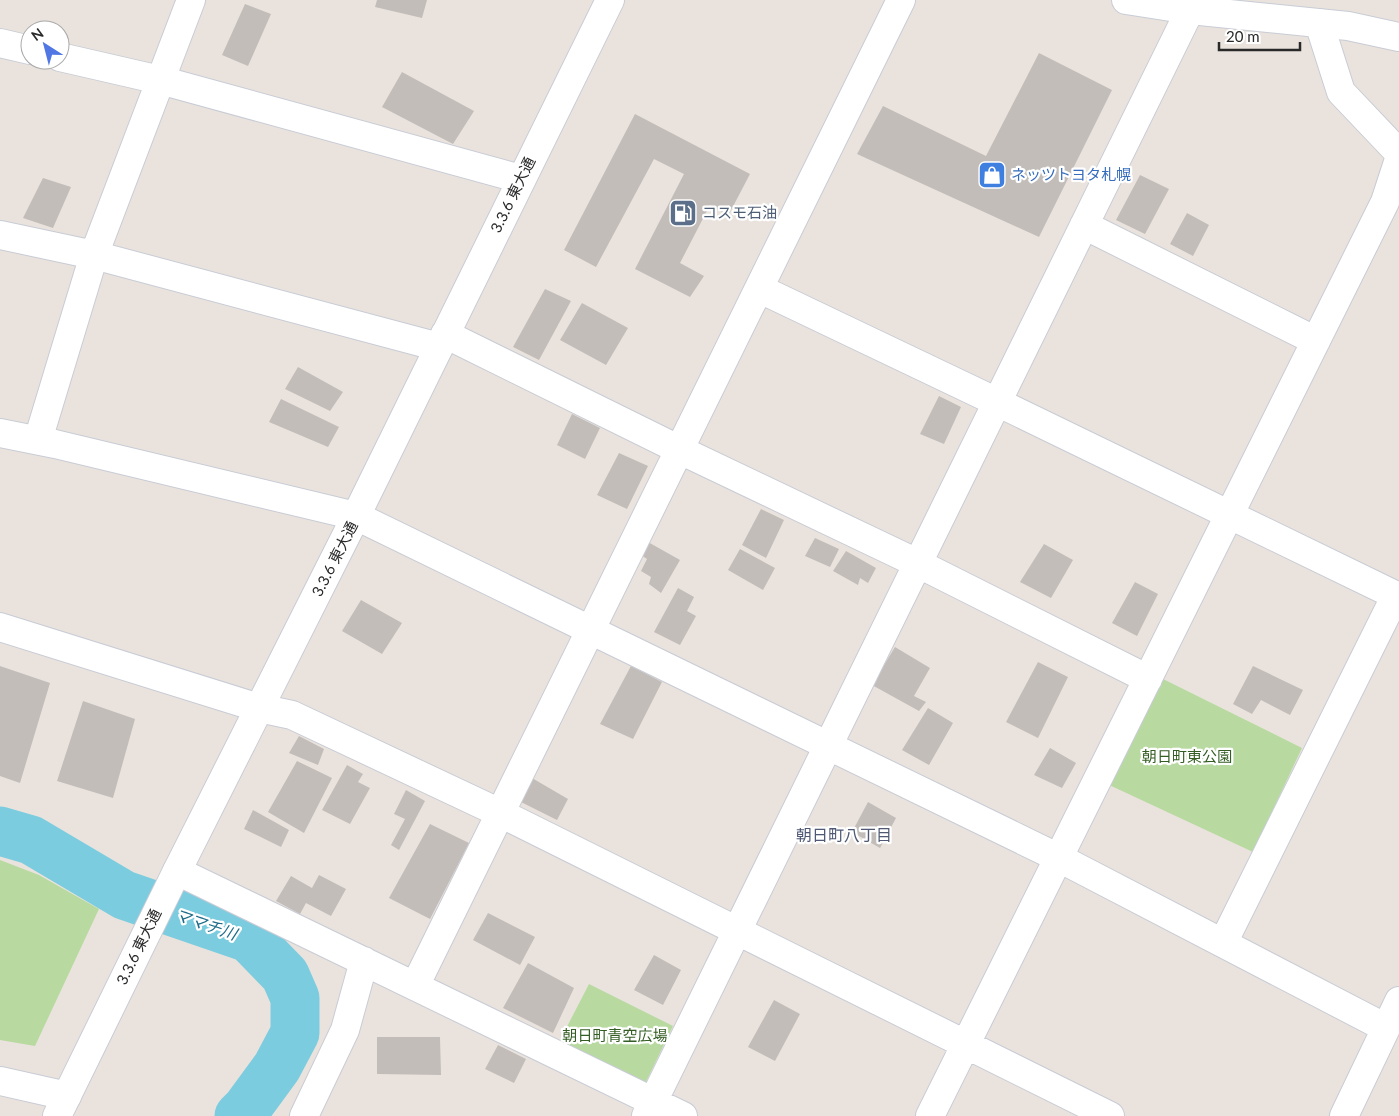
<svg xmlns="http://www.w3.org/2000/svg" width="1399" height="1116" font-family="Lato,'Noto Sans JP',sans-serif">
	<rect width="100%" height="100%" fill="#eae3dd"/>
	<!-- green -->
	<path fill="#b8daa0" d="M1161 678 1302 748 1253 852 1107 784Z
		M0 860 39 875 99 909 35 1046 0 1040Z
		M589 984 673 1026 643 1088 557 1046Z"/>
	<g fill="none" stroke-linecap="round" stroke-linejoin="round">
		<!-- river -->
		<path stroke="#7cccdf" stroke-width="49" d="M0 831 31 840 124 895 249 938 285 975 295 998V1033L277 1067 247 1108 239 1116"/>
	</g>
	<!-- building -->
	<path fill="#c2bdb9" d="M377 0H427L422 18 375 7Z
		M245 4 271 14 248 66 222 55Z
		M1039 53 1112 90 1039 237 857 154 883 106 986 156Z
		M402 72 474 111 453 144 382 107Z
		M635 114 750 174 728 216 710 205 680 263 704 276 690 297 635 269 684 174 654 159 596 267 564 250Z
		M1140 175 1169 189 1145 234 1116 220Z
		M43 178 71 187 53 228 23 218Z
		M1187 213 1209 225 1193 256 1170 244Z
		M545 289 571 301 539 360 513 347Z
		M582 303 628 328 606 365 560 340Z
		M298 367 343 392 330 411 285 389Z
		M939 396 961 407 944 444 920 434Z
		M281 399 339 427 328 447 269 422Z
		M572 414 600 428 585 459 557 445Z
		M619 453 648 466 627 509 597 495Z
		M761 509 784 520 766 558 742 545Z
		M815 538 839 549 830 567 805 556Z
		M648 542 680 560 661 593 649 584 651 577 641 571 647 559 641 555Z
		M1044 544 1073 560 1051 598 1020 582Z
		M740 549 775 568 763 590 728 570Z
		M846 551 876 568 868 583 860 578 858 585 833 571Z
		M1135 582 1158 594 1137 636 1112 623Z
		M678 588 694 597 687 611 696 616 680 645 654 632Z
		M361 600 402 623 382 654 342 631Z
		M895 647 930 668 914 696 926 702 919 711 872 685Z
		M1038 662 1068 677 1038 738 1006 722Z
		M0 666 50 683 20 783 0 776Z
		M631 666 662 682 633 739 600 724Z
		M1253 666 1303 690 1290 715 1261 700 1252 714 1233 704Z
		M83 701 135 719 113 798 57 781Z
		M928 708 953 723 929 765 902 750Z
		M299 736 324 749 318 765 289 753Z
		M1050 748 1076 763 1062 788 1034 775Z
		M297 761 332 778 304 833 268 812Z
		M347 765 363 774 358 782 370 788 350 824 322 810Z
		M532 778 568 799 557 820 519 801Z
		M406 790 425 801 399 850 391 845 405 819 394 814Z
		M868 802 896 818 880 848 852 832Z
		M253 810 289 830 281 847 244 829Z
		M430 824 469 843 430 919 389 898Z
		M319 875 346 889 331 916 306 903 300 914 276 901 291 876 312 888Z
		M488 913 535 937 520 965 473 940Z
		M654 955 681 970 663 1005 634 990Z
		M528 963 574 988 553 1033 503 1008Z
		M774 1000 800 1014 775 1061 748 1047Z
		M377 1037H440L441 1075 377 1074Z
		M498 1045 526 1059 514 1083 485 1069Z"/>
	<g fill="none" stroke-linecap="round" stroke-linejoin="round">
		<!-- minor casing -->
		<g stroke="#c8ccd5" stroke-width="30">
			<path id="minor" d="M1319 23 1341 92 1399 153
				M0 43 30 50
				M60 57 160 80 521 179
				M1084 225 1316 341
				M0 235 94 255 439 347
				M760 289 997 402 1399 597
				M445 334 680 450 917 563 1148 679
				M38 440 94 255 191 0
				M356 516 1059 858 1386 1028
				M0 627 259 708 292 715 500 813 1110 1116
				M177 871 683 1116
				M1223 943 1396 595
				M415 986 901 0
				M0 1081 67 1096
				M304 1116 345 1030 364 961
				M646 1116 1190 10
				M930 1116 1385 202 1399 159
				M1344 1116 1399 1001"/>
		</g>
		<!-- tertiary casing -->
		<g stroke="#c8ccd5" stroke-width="30">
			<path id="tertiary" d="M0 433 55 444 356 516
				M57 1116 177 871 356 516 610 0"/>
		</g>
		<!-- secondary casing -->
		<g stroke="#c8ccd5" stroke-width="30">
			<path id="secondary" d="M1126 0 1190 10 1348 26 1399 37"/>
		</g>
		<!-- minor -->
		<use href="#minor" stroke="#fff" stroke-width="28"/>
		<!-- tertiary -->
		<use href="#tertiary" stroke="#fff" stroke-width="28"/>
		<!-- secondary -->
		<use href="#secondary" stroke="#fff" stroke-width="28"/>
	</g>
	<!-- icons -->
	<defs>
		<g id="shop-square" transform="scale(1.4375)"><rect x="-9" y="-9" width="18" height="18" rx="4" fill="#3f7fe0" stroke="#fff"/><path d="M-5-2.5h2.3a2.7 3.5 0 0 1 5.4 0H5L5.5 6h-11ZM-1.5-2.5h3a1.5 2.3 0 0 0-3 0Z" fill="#fff"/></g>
		<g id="fuel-square" transform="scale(1.4375)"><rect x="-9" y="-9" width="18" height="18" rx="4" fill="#5c6f8a" stroke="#fff"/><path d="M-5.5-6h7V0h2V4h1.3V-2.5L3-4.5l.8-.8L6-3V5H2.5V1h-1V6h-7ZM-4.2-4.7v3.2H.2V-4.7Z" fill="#fff"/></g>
	</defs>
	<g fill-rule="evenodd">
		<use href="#shop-square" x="992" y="175"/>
		<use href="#fuel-square" x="683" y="213"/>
	</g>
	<g text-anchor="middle" stroke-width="4.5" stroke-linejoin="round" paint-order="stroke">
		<!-- shop labels -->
		<g font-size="15" fill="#366cbe" stroke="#fff" text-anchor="start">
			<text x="1011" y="180">ネッツトヨタ札幌</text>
		</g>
		<!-- street labels -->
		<g font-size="15" fill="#292929" stroke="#fff">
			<text transform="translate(513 195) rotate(-64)" y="5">3.3.6 東大通</text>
			<text transform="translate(335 559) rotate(-63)" y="5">3.3.6 東大通</text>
			<text transform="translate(139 947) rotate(-64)" y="5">3.3.6 東大通</text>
		</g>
		<!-- service labels -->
		<g font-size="15" fill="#4e5e75" stroke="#fff" text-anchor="start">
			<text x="702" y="218">コスモ石油</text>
		</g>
		<!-- park labels -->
		<g font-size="15" fill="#335d22" stroke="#fff">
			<text x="1187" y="762">朝日町東公園</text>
			<text x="615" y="1041">朝日町青空広場</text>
		</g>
		<!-- neighbourhood labels -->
		<g font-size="16" fill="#4f5974" stroke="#fff">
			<text x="844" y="841">朝日町八丁目</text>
		</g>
		<!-- water labels -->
		<g font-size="16" font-style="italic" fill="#1d6c89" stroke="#fff">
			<text transform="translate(206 924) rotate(19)" y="6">ママチ川</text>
		</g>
	</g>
	<!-- north arrow -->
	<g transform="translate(45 45) rotate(324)"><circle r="24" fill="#ffffff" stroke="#a9a9a9"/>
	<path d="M0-4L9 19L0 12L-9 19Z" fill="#5077e3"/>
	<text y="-8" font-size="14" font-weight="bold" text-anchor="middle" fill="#292929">N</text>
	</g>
	<!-- scale -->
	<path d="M1219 42v8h81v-8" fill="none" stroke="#292929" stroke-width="2.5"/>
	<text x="1226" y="42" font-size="15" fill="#292929" stroke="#ffffff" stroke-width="4" paint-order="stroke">20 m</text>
</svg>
